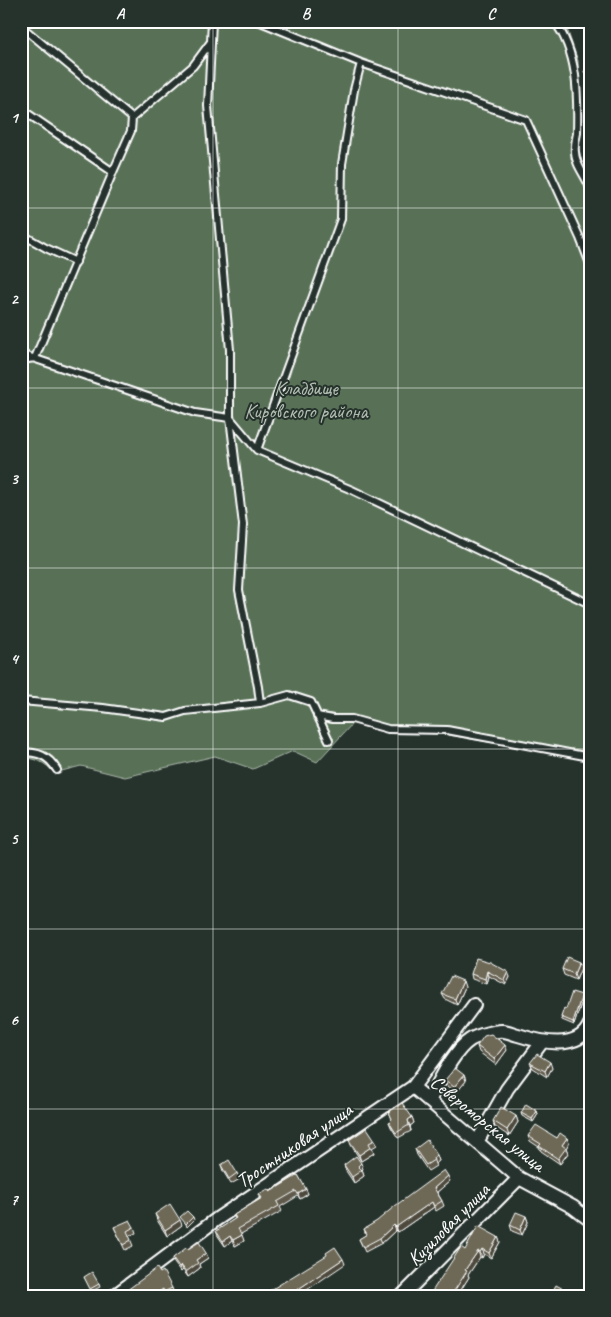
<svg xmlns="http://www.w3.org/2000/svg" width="611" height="1317" font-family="Caveat,sans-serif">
	<rect width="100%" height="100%" fill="#26332d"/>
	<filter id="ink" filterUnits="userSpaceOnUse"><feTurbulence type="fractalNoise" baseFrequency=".02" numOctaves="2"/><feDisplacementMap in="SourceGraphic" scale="10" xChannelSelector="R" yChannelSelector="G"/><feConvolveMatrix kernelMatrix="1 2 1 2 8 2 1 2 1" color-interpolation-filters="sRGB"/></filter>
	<g filter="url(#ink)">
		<!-- green -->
		<path fill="#587157" stroke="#acb8ab" d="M21 21H560L567 29 578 61 579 149 583 167 590 180V760L443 734 386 732 353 723 317 762 293 751 253 769 215 756 125 777 81 766 54 773C46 763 35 757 21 758Z"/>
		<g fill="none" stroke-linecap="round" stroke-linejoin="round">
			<!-- lane casing -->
			<g stroke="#fff" stroke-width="10">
				<path id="lane" d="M212 21 208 106 230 350V418L243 525 239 590 258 687 260 703 289 695 311 702 329 740
					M258 21 361 63 526 120 580 238 590 264
					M554 21C578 52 578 95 577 133 576 139 574 146 575 152 575 165 586 176 590 188
					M21 26 132 118 193 66 210 43
					M21 109 113 172 35 358 21 360
					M113 172 131 131 132 118
					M21 234 46 248 76 262
					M21 354 195 413 230 418 257 450 352 490 590 604
					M257 450 341 219 342 164 354 90 361 63
					M21 701 103 708 166 717 185 711 260 703
					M317 716 333 719H352L388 729 447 730 590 757
					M21 752C38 752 48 755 57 770"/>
			</g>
			<!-- street casing -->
			<g stroke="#fff" stroke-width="16">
				<path id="street" d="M413 1087 519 1178 573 1207 590 1220
					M429 1101C439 1083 453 1051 470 1040 476 1036 496 1030 503 1031 508 1031 513 1034 518 1035 540 1042 579 1052 590 1024
					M477 1142 507 1089 542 1042
					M114 1296 217 1219 413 1087 474 1005
					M402 1296 519 1178"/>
			</g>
			<!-- path -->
			<path stroke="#fff" stroke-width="2" stroke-dasharray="5 4" stroke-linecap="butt" d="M584 71 590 76"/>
			<!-- lane -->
			<use href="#lane" stroke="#26332d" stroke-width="6"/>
			<!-- street -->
			<use href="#street" stroke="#26332d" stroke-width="12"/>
		</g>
		<!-- wall -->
		<path fill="#5f5a4b" stroke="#fff" d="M490 962 510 977 506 985 489 976 487 984 472 979 471 974Z
			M579 962 581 968 576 980 564 975 562 969Z
			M465 987 457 1005 445 999 442 994Z
			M583 998 574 1025 562 1020 561 1017Z
			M477 1046 507 1050 496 1065 479 1052Z
			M530 1063 552 1068 547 1077 533 1068Z
			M464 1075 466 1081 456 1093 447 1086 445 1080Z
			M537 1111 538 1114 533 1122 522 1116 521 1113Z
			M389 1112 412 1117 414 1123 410 1126 411 1131 398 1138 391 1127 389 1122 392 1119Z
			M516 1116 518 1122 509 1136 495 1127 493 1121Z
			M528 1136 567 1138 569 1143 566 1148 568 1153 560 1164 541 1151 539 1147 530 1141Z
			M349 1140H375L377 1145 372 1148 374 1153 361 1161 351 1145Z
			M415 1149 437 1155 439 1161 435 1164 436 1166 428 1171 417 1155Z
			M221 1165 237 1173 240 1179 231 1184 223 1171Z
			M344 1165 363 1169 362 1170 364 1176 354 1183 346 1171Z
			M298 1175 308 1194 300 1199 298 1196 280 1207 282 1211 241 1234 244 1241 235 1246 232 1241 225 1246 218 1236 216 1231 235 1219 234 1215 261 1199 259 1194 270 1192Z
			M450 1181 437 1192 442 1201 444 1206 436 1211 434 1207 398 1232 396 1230 382 1243 365 1252 359 1239 366 1235 364 1229Z
			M155 1214 182 1225 167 1236 157 1220Z
			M526 1216 528 1222 522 1235 512 1231 510 1225Z
			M114 1227H134L136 1233 129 1236 133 1246 125 1250Z
			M498 1237 500 1242 491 1258 484 1254 482 1258 480 1257 468 1275 469 1277 457 1296 465 1250Z
			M188 1249 206 1253 208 1258 199 1264 200 1268 188 1277 183 1270 181 1272 174 1263 173 1258Z
			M84 1277 99 1284 100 1287 92 1291Z
			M172 1288 174 1293 169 1296H166L165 1294 163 1296H119Z"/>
		<!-- shaded-wall -->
		<path fill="#4d4a3d" stroke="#fff" d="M579 962 581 968 576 980 574 974Z
			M487 971 489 976 487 984 485 979Z
			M508 972 510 977 506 985 504 980Z
			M463 981 465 987 457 1005 455 999Z
			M582 995 583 998 574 1025 573 1022Z
			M505 1045 507 1050 496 1065 494 1059Z
			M550 1062 552 1068 547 1077 545 1071Z
			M464 1075 466 1081 456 1093 454 1087Z
			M537 1111 538 1114 533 1122 532 1119Z
			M516 1116 518 1122 509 1136 507 1130Z
			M412 1117 414 1123 410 1126 411 1131 408 1120Z
			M567 1138 569 1143 566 1148 568 1153 560 1164 558 1159 562 1145Z
			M371 1147 374 1153 361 1161 359 1155Z
			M437 1155 439 1161 435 1164 433 1158Z
			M361 1163 363 1169 362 1170 364 1176 354 1183 352 1177 358 1166Z
			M448 1176 450 1181 436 1193 434 1188Z
			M306 1189 308 1194 300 1199 298 1194Z
			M432 1202 434 1207 398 1232 396 1227Z
			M526 1216 528 1222 522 1235 520 1230Z
			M193 1217 194 1220 187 1227 186 1224Z
			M180 1220 182 1225 167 1236 165 1230Z
			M394 1225 396 1230 382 1243 380 1238Z
			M242 1235 244 1241 235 1246 233 1240Z
			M230 1236 232 1241 225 1246 223 1241Z
			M498 1237 500 1242 491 1258 489 1253Z
			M482 1249 484 1254 482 1258 480 1252Z
			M478 1251 480 1257 468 1275 469 1277 457 1296H451L465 1270Z
			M206 1253 208 1258 199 1264 200 1268 188 1277 186 1272 196 1260Z
			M343 1259 345 1264 298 1296H288Z
			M181 1265 183 1270 181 1272 179 1267Z
			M155 1291 157 1296H148Z"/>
		<!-- building -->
		<path fill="#6e6957" stroke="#fff" d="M567 957 579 962 574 974 562 969Z
			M476 958 490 962 508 972 504 980 487 971 485 979 471 974Z
			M451 976 463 981 455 999 442 994Z
			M572 992 582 995 573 1022 561 1017 564 1008 566 1009Z
			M491 1034 505 1045 494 1059 477 1046 484 1036Z
			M590 1035V1043L587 1042Z
			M537 1054 550 1062 545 1071 530 1063Z
			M455 1068 464 1075 454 1087 445 1080Z
			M402 1103 412 1117 408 1120 409 1125 396 1133 389 1122 392 1119 389 1112Z
			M526 1104 537 1111 532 1119 521 1113Z
			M501 1107 516 1116 507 1130 493 1121Z
			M536 1125 557 1138 560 1133 567 1138 562 1145 566 1148 558 1159 539 1146 541 1144 528 1136Z
			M367 1128 375 1140 369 1143 371 1147 359 1155 349 1140Z
			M427 1140 437 1155 433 1158 434 1160 426 1165 415 1149Z
			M356 1156 361 1163 358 1166 362 1170 352 1177 344 1165Z
			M229 1160 237 1173 229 1179 221 1165Z
			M444 1170 448 1176 434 1188 442 1201 434 1206 432 1202 396 1227 394 1225 380 1238 363 1247 359 1239 367 1234 364 1229 377 1221 395 1206Z
			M298 1175 306 1189 298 1194 296 1191 277 1202 279 1206 238 1229 242 1235 233 1240 230 1236 223 1241 216 1231 236 1218 234 1215 262 1198 259 1194 268 1189 270 1192Z
			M170 1204 180 1220 165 1230 155 1214Z
			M187 1211 193 1217 186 1224 180 1217Z
			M516 1212 526 1216 520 1230 510 1225Z
			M130 1220 134 1227 127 1231 131 1240 123 1245 114 1227Z
			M478 1226 498 1237 489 1253 482 1249 480 1252 478 1251 465 1270 467 1271 451 1296H429L461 1247 465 1250Z
			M199 1242 206 1253 196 1260 198 1263 186 1272 181 1265 179 1267 173 1258 186 1248 188 1249Z
			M335 1247 343 1259 288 1296H268L266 1293 327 1255 326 1253Z
			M157 1268 160 1273 163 1271 172 1288 164 1292 163 1289 157 1293 155 1291 148 1296H119Z
			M92 1272 99 1284 90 1289 84 1277Z
			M556 1285 569 1292 567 1296H550Z"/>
	</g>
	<!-- grid -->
	<path fill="none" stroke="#fff" stroke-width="1" stroke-opacity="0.55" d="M213 21V1296M398 21V1296M21 208H590M21 388H590M21 568H590M21 749H590M21 929H590M21 1109H590"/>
	<g text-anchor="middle" stroke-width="4" stroke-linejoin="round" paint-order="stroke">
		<!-- park labels -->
		<g font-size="20" fill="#b4bfb3" stroke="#26332d">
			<text x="306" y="395">Кладбище<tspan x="306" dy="23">Кировского района</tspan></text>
		</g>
		<!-- street labels -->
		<g font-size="20" fill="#fff" stroke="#26332d">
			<text transform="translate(488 1123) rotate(39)" y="7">Североморская улица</text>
			<text transform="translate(294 1145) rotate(-34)" y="7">Тростниковая улица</text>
			<text transform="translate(448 1224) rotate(-45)" y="7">Кизиловая улица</text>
		</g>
	</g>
	<!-- margin -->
	<rect width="611" height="1317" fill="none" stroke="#26332d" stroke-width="55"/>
	<rect x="28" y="28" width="556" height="1262" fill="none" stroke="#fff" stroke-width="2"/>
	<g font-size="16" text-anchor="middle" font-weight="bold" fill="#fff">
		<text x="120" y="19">A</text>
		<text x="306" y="19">B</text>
		<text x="491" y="19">C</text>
		<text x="14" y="123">1</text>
		<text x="14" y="304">2</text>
		<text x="14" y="484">3</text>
		<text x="14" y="664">4</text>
		<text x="14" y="844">5</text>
		<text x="14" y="1025">6</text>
		<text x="14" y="1205">7</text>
	</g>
</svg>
